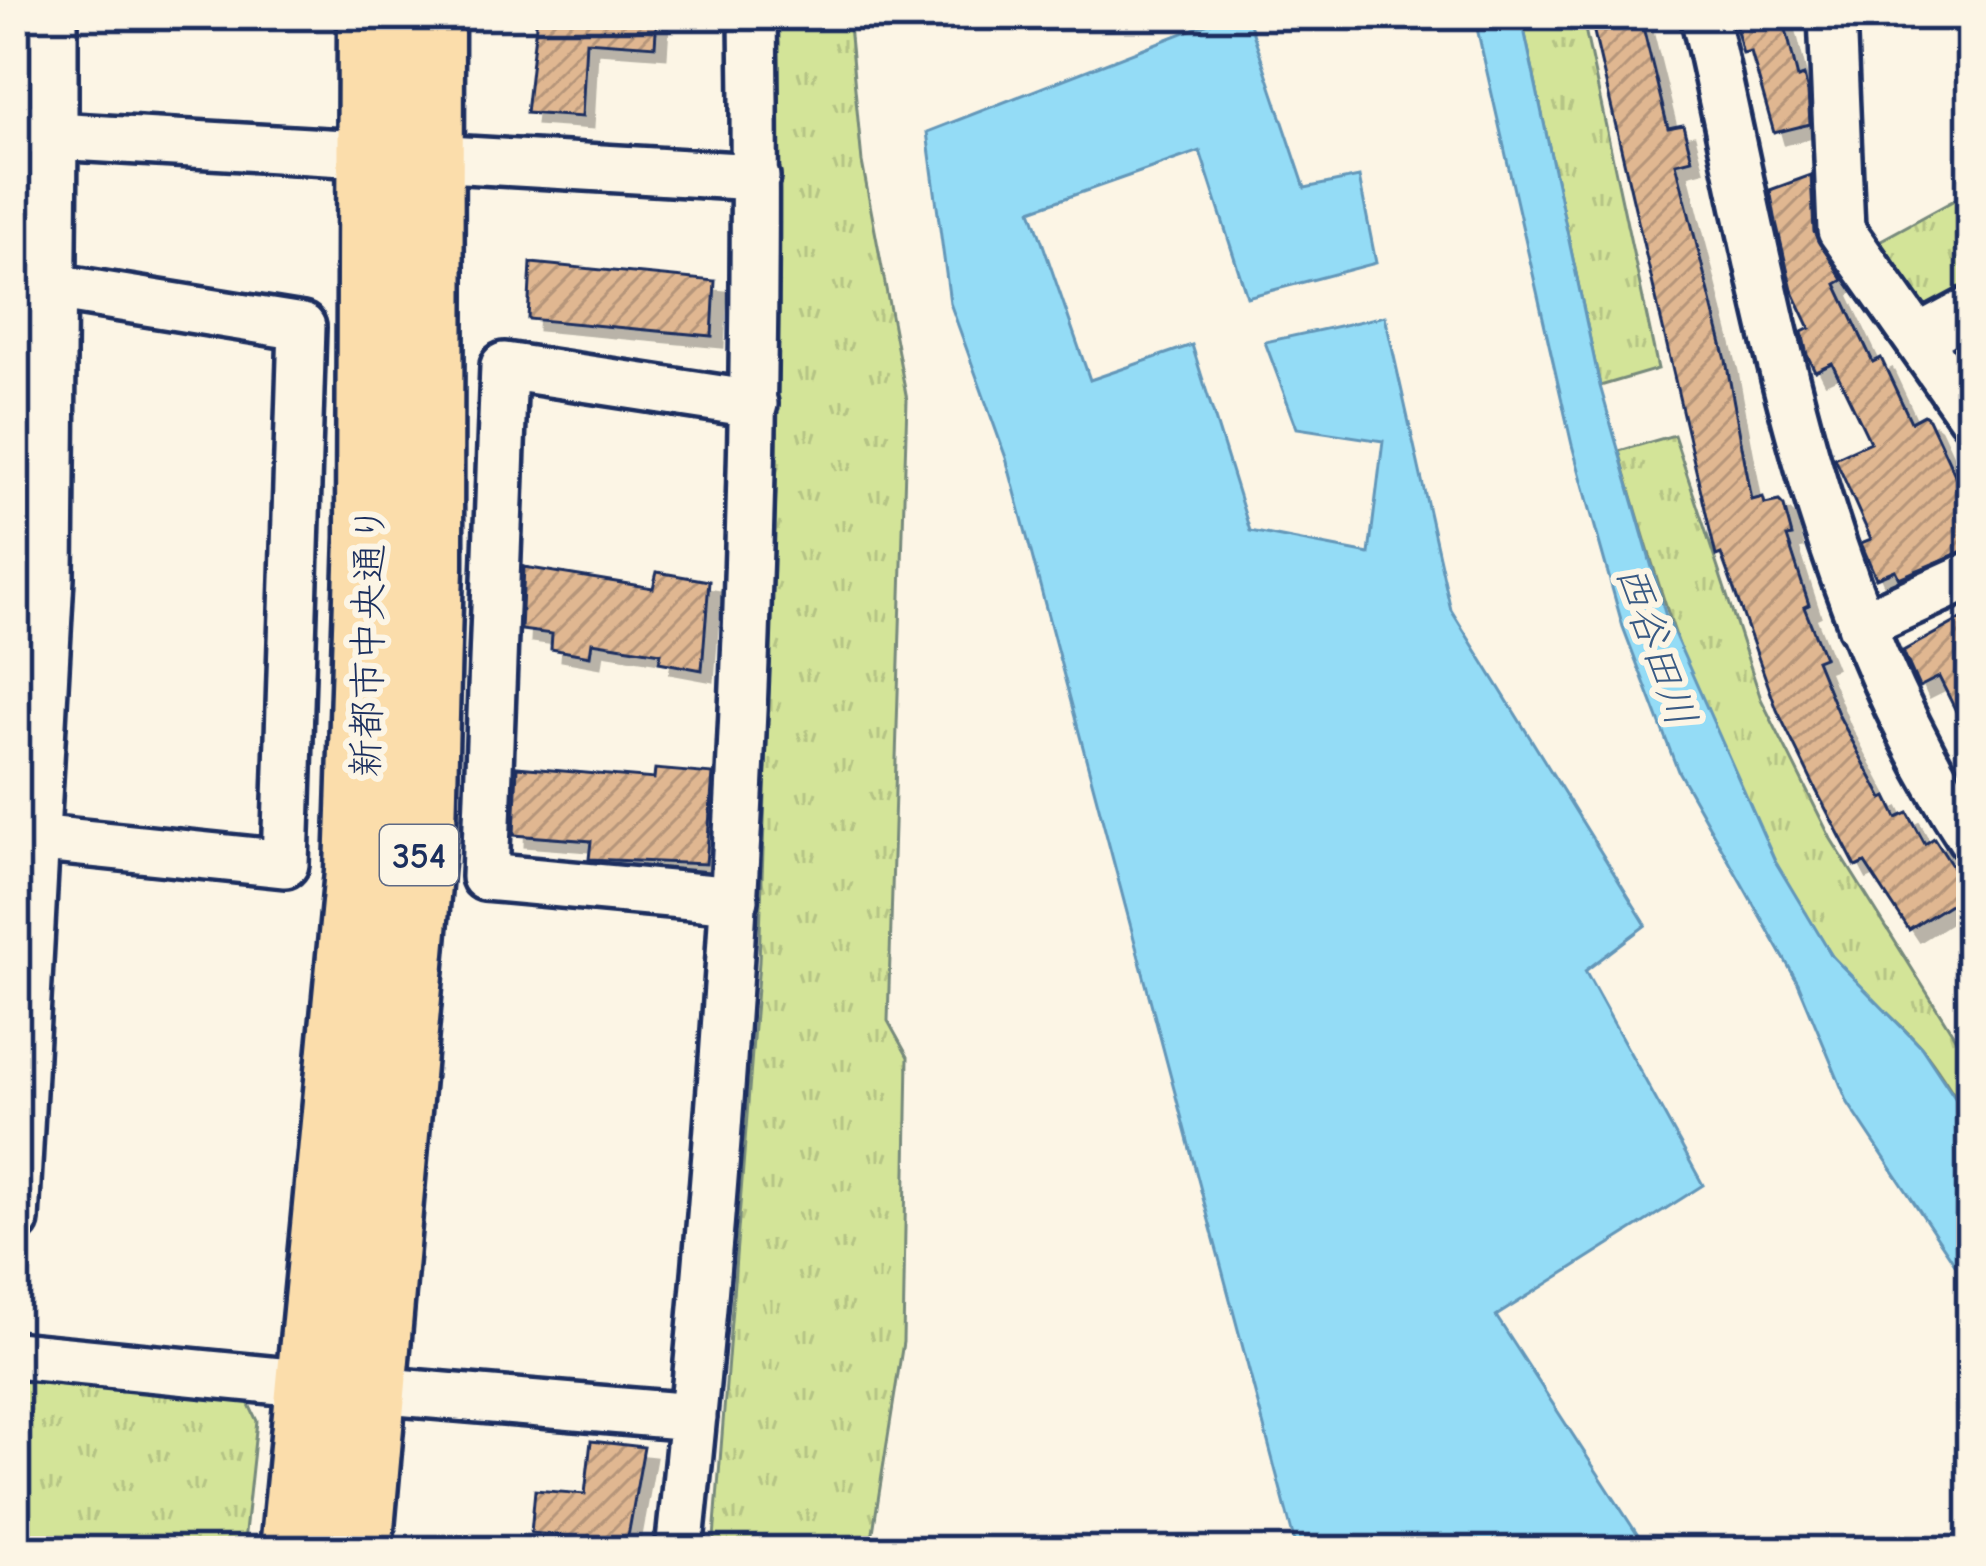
<svg xmlns="http://www.w3.org/2000/svg" width="1986" height="1566" font-family="'Comic Neue','Klee One',sans-serif">
	<defs>
		<pattern id="grass-tufts" width="24" height="20" patternUnits="userSpaceOnUse" patternTransform="scale(3)"><rect width="24" height="20" fill="#d3e498"/><path d="M3 7l-1-3M5 7V3M7 7l1-3M15 17l-1-3M17 17v-4M19 17l1-3" fill="none" stroke="#b5c485"/></pattern>
		<pattern id="park-dots" width="8" height="8" patternUnits="userSpaceOnUse" patternTransform="scale(3)"><rect width="8" height="8" fill="#d3e498"/><path d="M2 2h.1M6 6h.1" fill="none" stroke="#b5c485" stroke-width="1.8" stroke-linecap="round"/></pattern>
		<pattern id="building-hatch" width="6" height="6" patternUnits="userSpaceOnUse" patternTransform="scale(3)"><rect width="6" height="6" fill="#e0b791"/><path d="M-1 1l2-2M0 6l6-6M5 7l2-2" fill="none" stroke="#b5957a"/></pattern>
		<filter id="shadow"><feDropShadow dx="11" dy="11" stdDeviation="0" flood-color="#0004"/></filter>
	</defs>
	<rect width="100%" height="100%" fill="#fcf5e5"/>
	<filter id="ink" filterUnits="userSpaceOnUse"><feTurbulence type="fractalNoise" baseFrequency=".00833" numOctaves="2"/><feDisplacementMap in="SourceGraphic" scale="24" xChannelSelector="R" yChannelSelector="G"/><feConvolveMatrix kernelMatrix="1 2 1 2 8 2 1 2 1" color-interpolation-filters="sRGB"/></filter>
	<g filter="url(#ink)">
		<!-- grass -->
		<path fill="url(#grass-tufts)" stroke="#778a7b" stroke-width="3" d="M775 15H848L862 162 907 400 888 1021 908 1057 903 1342 870 1551H713L759 962 777 461Z
			M1521 15H1582L1658 369 1600 386Z
			M1971 191V295L1930 318 1872 245Z
			M1674 435 1761 699 1831 839 1971 1063V1122C1955 1097 1940 1069 1920 1046 1893 1014 1856 989 1831 955 1726 812 1667 619 1619 451Z
			M23 1377 244 1394 257 1421 243 1551H15V1382Z"/>
		<!-- park -->
		<path fill="url(#park-dots)" stroke="#778a7b" stroke-width="3" d="M15 141 27 145 36 159V330L22 340 15 339Z"/>
		<!-- water -->
		<path fill="#94dcf6" stroke="#6497b9" stroke-width="3" d="M1229 15H1247L1305 188 1359 177 1376 263 1247 297 1200 151 1031 210 1090 380 1192 345 1250 531 1369 554 1383 441 1297 428 1265 342 1385 316 1451 610 1646 925 1585 971 1703 1185 1496 1316 1648 1551H1297L1006 458 950 303 927 132Z
			M1474 15H1521L1600 386 1665 613 1775 861 1832 956 1921 1047 1971 1122V1288L1848 1103 1798 983 1678 771 1623 627 1572 445Z"/>
		<!-- building -->
		<path fill="url(#building-hatch)" stroke="#1b2f5e" stroke-width="3" filter="url(#shadow)" d="M537 15H657L655 46 586 41 582 117 526 113Z
			M1590 15H1640L1668 128 1683 125 1692 159 1676 163 1726 360 1752 500 1763 497 1765 504 1779 501 1784 506 1792 536 1787 537 1809 605 1804 607 1824 657 1816 660 1839 716 1883 799 1887 797 1897 818 1908 813 1925 844 1934 838 1969 892 1909 930 1865 863 1856 867 1816 790 1777 710 1721 554 1716 556Z
			M1733 15H1762L1764 22 1783 17 1798 78 1804 76 1808 93 1810 124 1774 133 1751 52 1743 54Z
			M1811 175 1814 232 1843 280 1836 284 1873 362 1881 358 1911 422 1924 415 1929 419 1971 509V548L1899 578 1895 570 1876 578 1861 543 1871 539 1835 458 1870 442 1832 363 1815 371 1807 355 1802 332 1810 328 1792 290 1776 222 1770 190Z
			M531 263 715 281 712 336 528 319Z
			M524 567 653 588 657 572 709 581 702 670 659 662 661 653 592 642 590 656 551 649 552 634 521 630Z
			M1971 605V741L1939 677 1919 687 1903 651 1970 614Z
			M517 767 654 779 655 769 713 774 706 864 589 859 591 841 514 835Z
			M591 1441 644 1447 627 1542 531 1533 535 1490 585 1494Z"/>
		<g fill="none" stroke-linecap="round" stroke-linejoin="round">
			<!-- street casing -->
			<g stroke="#1b2f5e" stroke-width="54">
				<path id="street" d="M54 15V136L756 177
					M1704 15C1768 296 1810 592 1971 838
					M1832 15 1841 230 1971 415
					M15 124 54 136 50 577 15 1220
					M1919 338 1971 310
					M1861 625 1971 575
					M15 836 285 864 302 327 53 287
					M735 900 485 877 504 366 754 404
					M15 1355 310 1384
					M374 1390 693 1417
					M679 1551C734 1041 761 528 753 15"/>
			</g>
			<!-- highway casing -->
			<g stroke="#1b2f5e" stroke-width="75">
				<path id="highway" d="M294 1551 359 872 370 537 372 15
					M358 1551 422 828 429 566 430 15"/>
			</g>
			<!-- street -->
			<use href="#street" stroke="#fcf5e5" stroke-width="45"/>
			<!-- highway -->
			<use href="#highway" stroke="#fbddab" stroke-width="66"/>
		</g>
	</g>
	<g text-anchor="middle" stroke-width="12" stroke-linejoin="round" paint-order="stroke">
		<!-- shield labels -->
		<rect fill="#fcf5e5" stroke="#5e6a86" stroke-width="3" x="380" y="825" width="78" height="60" rx="9"/>
		<g font-size="36" font-weight="bold" fill="#1b2f5e">
			<text x="419" y="868">354</text>
		</g>
		<!-- street labels -->
		<g font-size="39" fill="#1b2f5e" stroke="#fcf5e5">
			<text transform="translate(367 641) rotate(-89)" y="14">新都市中央通り</text>
		</g>
		<!-- water labels -->
		<g font-size="42" font-style="italic" fill="#395a84" stroke="#fcf5e5">
			<text transform="translate(1657 645) rotate(71)" y="15">西谷田川</text>
		</g>
	</g>
	<!-- margin -->
	<rect width="1986" height="1566" fill="none" stroke="#fcf5e5" stroke-width="60"/>
	<rect x="30" y="30" width="1926" height="1506" fill="none" stroke="#1b2f5e" stroke-width="4.5" filter="url(#ink)"/>
</svg>
